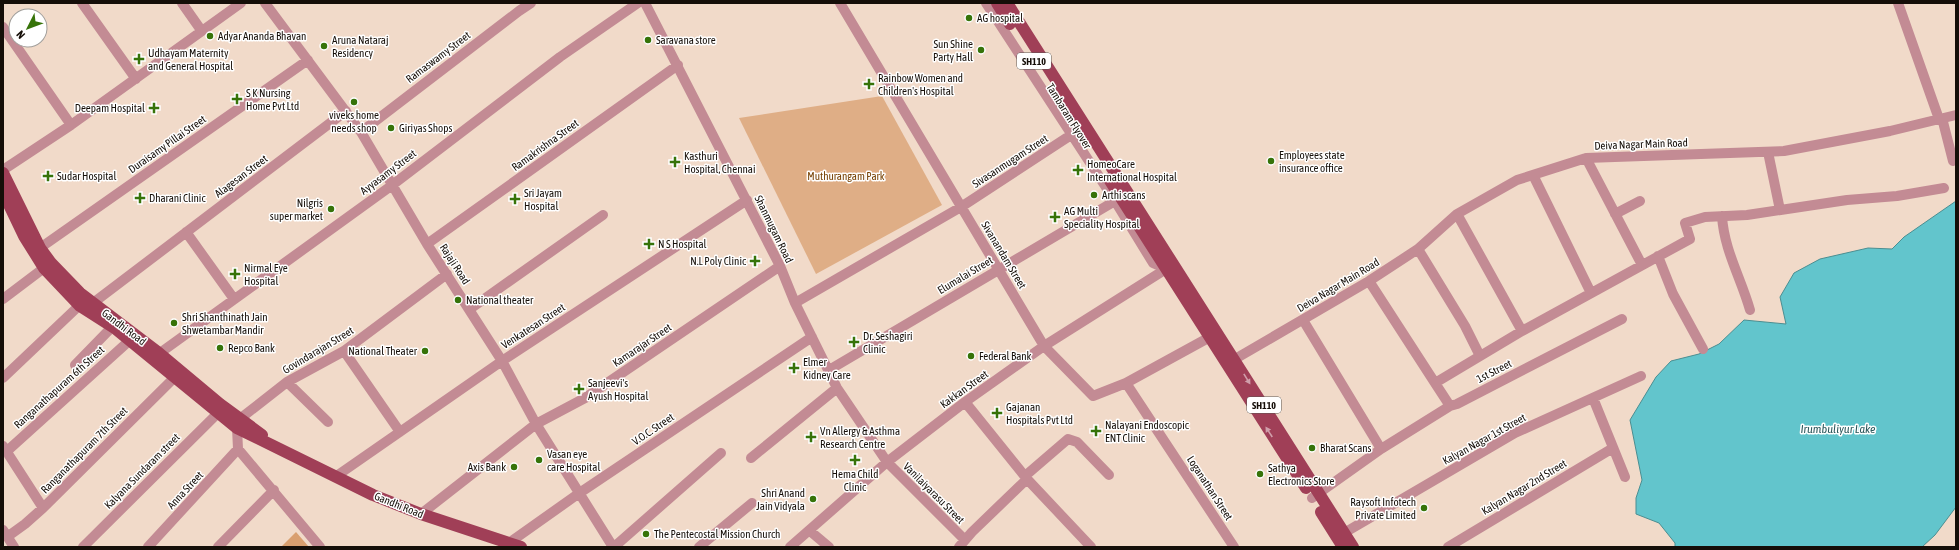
<svg xmlns="http://www.w3.org/2000/svg" width="1959" height="550" font-family="'Asap Condensed',sans-serif">
	<rect width="100%" height="100%" fill="#f1dac9"/>
	<!-- green -->
	<path fill="#dfae86" d="M882 96 942 205 816 274 739 118Z"/>
	<!-- forest -->
	<path fill="#d99f6f" d="M296 532 309 547H281Z"/>
	<!-- water -->
	<path fill="#62c5cc" stroke="#4b8e91" d="M1956 201V507L1935 535 1922 547H1675V543L1659 523 1636 514V498L1642 480 1630 420 1656 377 1671 361 1699 354 1719 344 1744 320 1786 324 1780 297 1794 273 1820 259 1868 248 1892 249 1904 237Z"/>
	<g fill="none" stroke-linecap="round" stroke-linejoin="round">
		<!-- minor -->
		<path stroke="#c38b94" stroke-width="10" d="M82 3 136 79
			M182 3 201 30
			M265 3 361 132 427 244 502 361 536 424 613 547
			M645 3 780 266 795 303 837 388 887 462 965 540
			M840 3 1044 346 1093 396 1126 383 1210 337
			M986 3 1115 201 1153 263 1166 269
			M1898 3 1939 119
			M3 27 71 125
			M1942 118 1953 161
			M361 132 519 11 531 3
			M1768 152 1780 210
			M1586 158 1642 265
			M3 170 71 125 241 3
			M1533 175 1591 293
			M1457 214 1522 331
			M1615 214 1640 201
			M1722 216C1724 250 1741 278 1750 310
			M186 232 234 299
			M427 244 678 65
			M40 248 308 60
			M1418 249 1465 326 1480 356
			M1658 256 1673 294 1703 349
			M1369 281 1435 383
			M3 299 44 268
			M93 303 346 111
			M795 303 961 207 1071 135
			M470 309 603 215
			M1303 320 1381 449
			M344 351 400 432
			M153 358 391 186 560 57 638 3
			M1235 359 1369 281 1418 249 1457 214 1517 180 1586 158 1784 151 1890 131 1956 115
			M75 365 112 327
			M829 370 1115 201
			M3 378 84 301
			M287 382 328 422
			M1126 383 1234 547
			M1593 398 1625 477
			M965 402 1027 479 1091 547
			M1450 406 1435 383 1522 331 1690 239 1685 223 1705 217 1747 215 1847 200 1897 196 1944 188
			M3 446 43 508
			M6 452 129 341
			M751 458 837 388
			M1025 476 1068 439 1077 442 1109 475
			M335 477 502 361 747 200
			M1312 498 1381 449 1450 406 1457 404 1622 319
			M421 514 536 424 585 398 780 266
			M3 530 14 547
			M810 531 829 547
			M1344 533 1515 433 1641 376
			M7 537 25 524 43 508 174 378
			M509 543 578 494 812 337
			M83 547 219 412
			M148 547 238 449
			M218 547 274 490
			M320 547 238 449 237 428 241 418 287 382 344 351 447 274
			M614 547 721 453
			M699 547 752 503
			M790 547 887 462 965 402 1044 346 1166 269
			M959 547 972 532 1027 479
			M1448 547 1613 448"/>
		<!-- major -->
		<path stroke="#a03f57" stroke-width="12" d="M997 3 1010 24
			M1007 3 1353 547
			M3 173 40 248 51 263 80 293 159 353 220 404 262 435
			M1109 179 1306 488
			M3 192 24 236 44 268 80 306 116 329 237 428 373 495 421 514 521 547
			M1321 512 1343 547"/>
	</g>
	<!-- one-way arrows -->
	<defs><path id="oneway-solid" d="M-6-.8H1V-3.2L6.5 0L1 3.2V.8H-6Z"/></defs>
	<g fill="#d09fab">
		<use href="#oneway-solid" transform="translate(1247 379) rotate(58)"/>
		<use href="#oneway-solid" transform="translate(1269 432) rotate(-123)"/>
	</g>
	<!-- markers -->
	<g fill="#367309" stroke="#fff" stroke-width="1.5">
		<circle cx="969" cy="18" r="4"/>
		<circle cx="210" cy="36" r="4"/>
		<circle cx="648" cy="40" r="4"/>
		<circle cx="324" cy="46" r="4"/>
		<circle cx="981" cy="50" r="4"/>
		<path d="M137 53h4v4h4v4h-4v4h-4v-4h-4v-4h4z"/>
		<path d="M867 78h4v4h4v4h-4v4h-4v-4h-4v-4h4z"/>
		<path d="M235 93h4v4h4v4h-4v4h-4v-4h-4v-4h4z"/>
		<circle cx="354" cy="102" r="4"/>
		<path d="M152 102h4v4h4v4h-4v4h-4v-4h-4v-4h4z"/>
		<circle cx="391" cy="128" r="4"/>
		<circle cx="1271" cy="161" r="4"/>
		<path d="M673 156h4v4h4v4h-4v4h-4v-4h-4v-4h4z"/>
		<path d="M1076 164h4v4h4v4h-4v4h-4v-4h-4v-4h4z"/>
		<path d="M46 170h4v4h4v4h-4v4h-4v-4h-4v-4h4z"/>
		<circle cx="1094" cy="195" r="4"/>
		<path d="M138 192h4v4h4v4h-4v4h-4v-4h-4v-4h4z"/>
		<path d="M513 193h4v4h4v4h-4v4h-4v-4h-4v-4h4z"/>
		<circle cx="331" cy="209" r="4"/>
		<path d="M1053 211h4v4h4v4h-4v4h-4v-4h-4v-4h4z"/>
		<path d="M647 238h4v4h4v4h-4v4h-4v-4h-4v-4h4z"/>
		<path d="M753 255h4v4h4v4h-4v4h-4v-4h-4v-4h4z"/>
		<path d="M233 268h4v4h4v4h-4v4h-4v-4h-4v-4h4z"/>
		<circle cx="458" cy="300" r="4"/>
		<circle cx="174" cy="323" r="4"/>
		<path d="M852 336h4v4h4v4h-4v4h-4v-4h-4v-4h4z"/>
		<circle cx="220" cy="348" r="4"/>
		<circle cx="425" cy="351" r="4"/>
		<circle cx="971" cy="356" r="4"/>
		<path d="M792 362h4v4h4v4h-4v4h-4v-4h-4v-4h4z"/>
		<path d="M577 383h4v4h4v4h-4v4h-4v-4h-4v-4h4z"/>
		<path d="M995 407h4v4h4v4h-4v4h-4v-4h-4v-4h4z"/>
		<path d="M1094 425h4v4h4v4h-4v4h-4v-4h-4v-4h4z"/>
		<path d="M809 431h4v4h4v4h-4v4h-4v-4h-4v-4h4z"/>
		<circle cx="1312" cy="448" r="4"/>
		<circle cx="539" cy="460" r="4"/>
		<path d="M853 454h4v4h4v4h-4v4h-4v-4h-4v-4h4z"/>
		<circle cx="514" cy="467" r="4"/>
		<circle cx="1260" cy="474" r="4"/>
		<circle cx="813" cy="499" r="4"/>
		<circle cx="1424" cy="508" r="4"/>
		<circle cx="646" cy="534" r="4"/>
	</g>
	<g text-anchor="middle" stroke-width="3" stroke-linejoin="round" paint-order="stroke">
		<!-- shield labels -->
		<g fill="#fff" stroke="#5b5652" stroke-width="1">
			<rect x="1017" y="53" width="34" height="16" rx="3"/>
			<rect x="1247" y="397" width="34" height="16" rx="3"/>
		</g>
		<g font-size="10" font-weight="bold" fill="#150e08">
			<text x="1034" y="65">SH110</text>
			<text x="1264" y="409">SH110</text>
		</g>
		<!-- poi labels -->
		<g font-size="11" fill="#150e08" stroke="#fff" text-anchor="start">
			<text x="977" y="22">AG hospital</text>
			<text x="218" y="40">Adyar Ananda Bhavan</text>
			<text x="332" y="44">Aruna Nataraj<tspan x="332" dy="13">Residency</tspan></text>
			<text x="656" y="44">Saravana store</text>
			<text x="973" y="48" text-anchor="end">Sun Shine<tspan x="973" dy="13">Party Hall</tspan></text>
			<text x="148" y="57">Udhayam Maternity<tspan x="148" dy="13">and General Hospital</tspan></text>
			<text x="878" y="82">Rainbow Women and<tspan x="878" dy="13">Children's Hospital</tspan></text>
			<text x="246" y="97">S K Nursing<tspan x="246" dy="13">Home Pvt Ltd</tspan></text>
			<text x="145" y="112" text-anchor="end">Deepam Hospital</text>
			<text x="354" y="119" text-anchor="middle">viveks home<tspan x="354" dy="13">needs shop</tspan></text>
			<text x="399" y="132">Giriyas Shops</text>
			<text x="1279" y="159">Employees state<tspan x="1279" dy="13">insurance office</tspan></text>
			<text x="684" y="160">Kasthuri<tspan x="684" dy="13">Hospital, Chennai</tspan></text>
			<text x="1087" y="168">HomeoCare<tspan x="1087" dy="13">International Hospital</tspan></text>
			<text x="57" y="180">Sudar Hospital</text>
			<text x="524" y="197">Sri Jayam<tspan x="524" dy="13">Hospital</tspan></text>
			<text x="1102" y="199">Arthi scans</text>
			<text x="149" y="202">Dharani Clinic</text>
			<text x="323" y="207" text-anchor="end">Nilgris<tspan x="323" dy="13">super market</tspan></text>
			<text x="1064" y="215">AG Multi<tspan x="1064" dy="13">Speciality Hospital</tspan></text>
			<text x="658" y="248">N S Hospital</text>
			<text x="746" y="265" text-anchor="end">N.L Poly Clinic</text>
			<text x="244" y="272">Nirmal Eye<tspan x="244" dy="13">Hospital</tspan></text>
			<text x="466" y="304">National theater</text>
			<text x="182" y="321">Shri Shanthinath Jain<tspan x="182" dy="13">Shwetambar Mandir</tspan></text>
			<text x="863" y="340">Dr. Seshagiri<tspan x="863" dy="13">Clinic</tspan></text>
			<text x="228" y="352">Repco Bank</text>
			<text x="417" y="355" text-anchor="end">National Theater</text>
			<text x="979" y="360">Federal Bank</text>
			<text x="803" y="366">Elmer<tspan x="803" dy="13">Kidney Care</tspan></text>
			<text x="588" y="387">Sanjeevi's<tspan x="588" dy="13">Ayush Hospital</tspan></text>
			<text x="1006" y="411">Gajanan<tspan x="1006" dy="13">Hospitals Pvt Ltd</tspan></text>
			<text x="1105" y="429">Nalayani Endoscopic<tspan x="1105" dy="13">ENT Clinic</tspan></text>
			<text x="820" y="435">Vn Allergy &amp; Asthma<tspan x="820" dy="13">Research Centre</tspan></text>
			<text x="1320" y="452">Bharat Scans</text>
			<text x="547" y="458">Vasan eye<tspan x="547" dy="13">care Hospital</tspan></text>
			<text x="506" y="471" text-anchor="end">Axis Bank</text>
			<text x="1268" y="472">Sathya<tspan x="1268" dy="13">Electronics Store</tspan></text>
			<text x="855" y="478" text-anchor="middle">Hema Child<tspan x="855" dy="13">Clinic</tspan></text>
			<text x="805" y="497" text-anchor="end">Shri Anand<tspan x="805" dy="13">Jain Vidyala</tspan></text>
			<text x="1416" y="506" text-anchor="end">Raysoft Infotech<tspan x="1416" dy="13">Private Limited</tspan></text>
			<text x="654" y="538">The Pentecostal Mission Church</text>
		</g>
		<!-- street labels -->
		<g font-size="11" fill="#150e08" stroke="#fff">
			<text transform="translate(438 57) rotate(-37)" y="4">Ramaswamy Street</text>
			<text transform="translate(1069 116) rotate(58)" y="4">Tambaram Flyover</text>
			<text transform="translate(167 144) rotate(-35)" y="4">Duraisamy Pillai Street</text>
			<text transform="translate(1641 144) rotate(-2)" y="4">Deiva Nagar Main Road</text>
			<text transform="translate(545 145) rotate(-36)" y="4">Ramakrishna Street</text>
			<text transform="translate(1010 161) rotate(-33)" y="4">Sivasanmugam Street</text>
			<text transform="translate(388 172) rotate(-37)" y="4">Ayyasamy Street</text>
			<text transform="translate(241 176) rotate(-37)" y="4">Alagesan Street</text>
			<text transform="translate(774 229) rotate(64)" y="4">Shanmugam Road</text>
			<text transform="translate(1004 255) rotate(59)" y="4">Sivanandam Street</text>
			<text transform="translate(455 264) rotate(57)" y="4">Rajaji Road</text>
			<text transform="translate(965 275) rotate(-31)" y="4">Elumalai Street</text>
			<text transform="translate(1338 285) rotate(-31)" y="4">Deiva Nagar Main Road</text>
			<text transform="translate(533 326) rotate(-33)" y="4">Venkatesan Street</text>
			<text transform="translate(124 327) rotate(37)" y="4">Gandhi Road</text>
			<text transform="translate(642 345) rotate(-34)" y="4">Kamarajar Street</text>
			<text transform="translate(318 350) rotate(-31)" y="4">Govindarajan Street</text>
			<text transform="translate(1494 371) rotate(-27)" y="4">1st Street</text>
			<text transform="translate(59 387) rotate(-42)" y="4">Ranganathapuram 6th Street</text>
			<text transform="translate(964 389) rotate(-36)" y="4">Kakkan Street</text>
			<text transform="translate(653 429) rotate(-34)" y="4">V.O.C. Street</text>
			<text transform="translate(1484 439) rotate(-29)" y="4">Kalyan Nagar 1st Street</text>
			<text transform="translate(84 450) rotate(-45)" y="4">Ranganathapuram 7th Street</text>
			<text transform="translate(142 471) rotate(-45)" y="4">Kalyana Sundaram street</text>
			<text transform="translate(1524 487) rotate(-31)" y="4">Kalyan Nagar 2nd Street</text>
			<text transform="translate(1210 488) rotate(57)" y="4">Loganathan Street</text>
			<text transform="translate(185 490) rotate(-47)" y="4">Anna Street</text>
			<text transform="translate(934 493) rotate(45)" y="4">Vanilaiyarasu Street</text>
			<text transform="translate(399 505) rotate(22)" y="4">Gandhi Road</text>
		</g>
		<!-- park labels -->
		<g font-size="11" fill="#764103" stroke="#fff">
			<text x="846" y="180">Muthurangam Park</text>
		</g>
		<!-- water labels -->
		<g font-size="12" font-style="italic" fill="#295659" stroke="#fff">
			<text x="1838" y="433">Irumbuliyur Lake</text>
		</g>
	</g>
	<!-- border -->
	<rect width="1959" height="550" fill="none" stroke="#150e08" stroke-width="8"/>
	<!-- north arrow -->
	<g transform="translate(28 28) rotate(228)"><circle r="19" fill="#ffffff" stroke="#a19f9c"/>
	<path d="M0-3L7 15L0 10L-7 15Z" fill="#367309"/>
	<text y="-6" font-size="11" font-weight="bold" text-anchor="middle" fill="#150e08">N</text>
	</g>
</svg>
